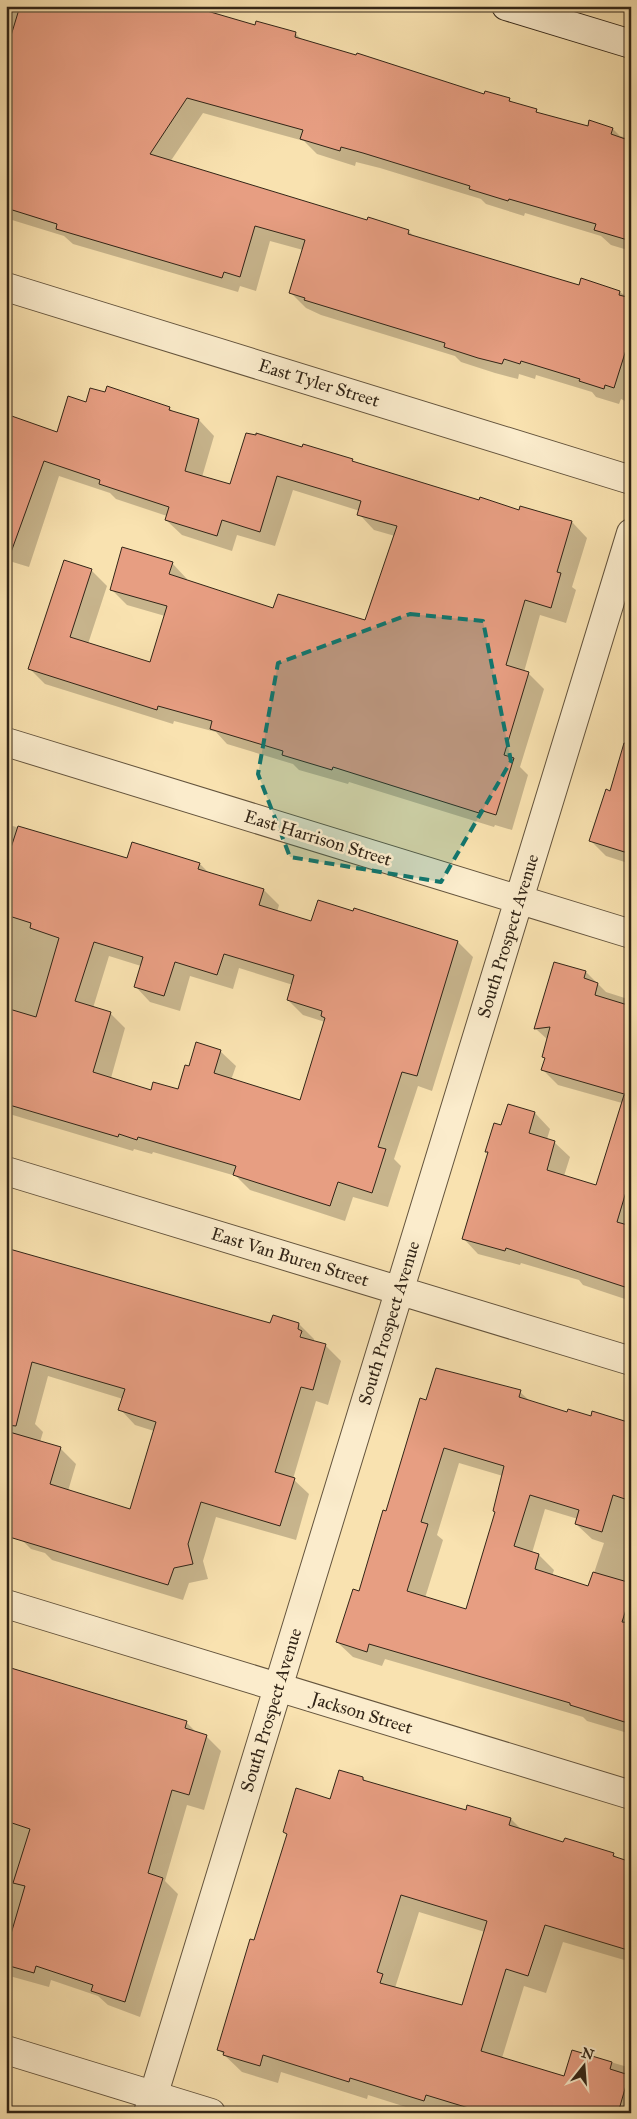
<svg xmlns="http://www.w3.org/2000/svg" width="637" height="2119" font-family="'IM FELL Great Primer',serif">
	<rect width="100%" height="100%" fill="#f9e2b0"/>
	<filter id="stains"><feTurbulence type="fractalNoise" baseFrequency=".004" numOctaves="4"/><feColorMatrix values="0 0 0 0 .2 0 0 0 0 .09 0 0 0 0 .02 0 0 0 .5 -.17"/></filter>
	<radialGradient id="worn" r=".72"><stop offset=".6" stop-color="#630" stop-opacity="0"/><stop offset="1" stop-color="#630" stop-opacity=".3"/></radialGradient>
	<!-- shadow -->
	<path fill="#0003" fill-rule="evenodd" d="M6 6H191L255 27 296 34 302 40 485 96 509 99 513 104 536 111 539 114 588 127 613 129 620 136 631 139V251L611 245 601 236 525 213 524 216 486 204 481 199 380 168 356 162 355 166 317 154 304 141 203 113 170 162 368 222 408 231 415 237 580 287 620 292 631 300 629 403 621 399 619 404 596 397 592 392 536 375 535 379 519 374 518 379 495 373 461 362 455 356 321 315 306 308 290 292 303 250 270 241 256 291 240 286 238 292 73 244 64 236 12 220 11 223 6 222Z
		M6 361 9 364 6 372Z
		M86 403 169 408 175 413 199 420 214 436 202 477 231 486 303 448 352 460 356 464 480 502 520 512 521 507 572 522 587 538 572 587 576 590 566 623 540 615 524 672 528 673 544 689 520 767 528 775 512 830 495 825 494 827 349 782 348 784 299 770 293 764 227 744 216 732 174 721 173 724 45 684 30 669 91 570 107 586 88 644 151 664 165 616 127 605 111 589 172 563 187 579V581L274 610 365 622 395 536 374 530 359 514 360 511 293 490 275 546 237 535 232 551 182 535 166 520 167 516 116 499 110 493 59 476 29 567 6 560V416L57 434Z
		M6 618 12 623 6 642Z
		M631 725V864L606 856 591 841 610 792Z
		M6 824 128 860 200 864 210 874 264 890 279 905 277 912 312 922 458 942 473 957 432 1091 418 1086 394 1159 401 1166 388 1207 353 1197 345 1221 250 1190 236 1176 153 1152 152 1154 134 1149 133 1151 6 1113ZM109 956 141 966 135 986 150 1002 180 1011 190 976 233 989 239 968 293 985 288 1000 303 1015 325 1022 301 1101 231 1080 236 1066 220 1051 190 1068 178 1091H151L111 1078 125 1028 110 1013 93 1008Z
		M555 963 586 972 606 992 631 1000V1301L583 1285 579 1280 521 1263 520 1265 478 1254 463 1238 489 1153 487 1151 502 1127 508 1105 535 1113 550 1129 547 1139 554 1142 570 1157 564 1176 597 1186 622 1103 558 1085 542 1069 546 1059 543 1056 548 1040 536 1029Z
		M299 1324 314 1339V1342L326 1346 341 1361 328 1405 316 1401 293 1479 309 1494 296 1540 216 1517 203 1561 208 1579 189 1583 183 1600 52 1560 45 1553 31 1549 16 1534 6 1512V1371L9 1360 271 1325ZM300 1334H302L299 1343ZM48 1376 123 1399 120 1409 135 1425 154 1431 131 1511 68 1491 76 1464 61 1449 40 1442 43 1432 35 1424Z
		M520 1392 531 1402 631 1433V1734L587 1721 583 1717 385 1659 382 1666 353 1657 337 1642 360 1592 427 1402ZM459 1463 503 1476 496 1513 466 1611 425 1598 443 1540 437 1535ZM545 1509 578 1519 576 1524 592 1539 604 1543 589 1588 552 1576 554 1570 539 1555 532 1553Z
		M6 1667 186 1722 198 1734 206 1736 221 1751 204 1810 187 1805 165 1881 178 1894 140 2017 108 2005 98 1996 51 1980 49 1987 6 1975Z
		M363 1778 366 1782 467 1812 511 1819 522 1830 564 1843 613 1854 619 1859 631 1863V1962L563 1942 546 1993 524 1986 502 2058 565 2077 573 2051 631 2068V2113H425L368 2095 367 2099 281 2072 278 2083 242 2072 219 2050 288 1835 284 1832ZM419 1912 485 1932 463 2006 395 1988Z
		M631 1974V1984L628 1981Z
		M6 2105 30 2113H6Z"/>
	<!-- building -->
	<path fill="#e79e82" stroke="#322517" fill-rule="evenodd" d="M20 6H190L255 25 256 21 296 32 295 37 356 55 357 53 484 94 485 91 510 98 509 101 537 109 536 112 588 126 589 120 613 128 611 134 631 141V241L594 230 596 224 509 199 508 201 469 189 470 186 363 153 341 147 340 151 300 139 303 130 187 98 150 154 367 220 368 217 409 230 408 234 579 285 581 278 620 291 619 295 631 298V334L614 388 605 385 604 389 579 381 580 379 521 361 520 364 504 359 502 364 478 358 444 347 445 343 304 300 305 298 289 293 305 240 255 226 240 277 224 272 222 278 56 229 57 224 6 208V52Z
		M107 386 170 407 169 410 199 419 185 471 230 484 246 433 256 435V433L302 447 303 444 353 459 352 461 479 500 480 497 519 510 520 506 572 521 557 572 561 573 551 608 525 600 506 665 529 672 504 755 514 758 496 815 480 810 479 813 333 767 332 770 282 755 283 751 210 729 212 721 158 706 157 710 28 669 64 560 92 569 70 637 150 662 167 606 110 590 122 547 173 562 169 574 273 608 278 594 365 620 397 526 357 515 361 501 277 476 260 532 222 520 217 536 165 520 169 507 99 484 100 480 44 461 10 555H6V414L57 432 68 396 86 402 90 388 105 392Z
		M624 743 631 744V854L589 841 606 789 610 791Z
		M18 826 127 858 132 842 200 863 198 869 264 889 259 905 311 921 318 900 353 911 354 908 458 941 417 1076 402 1072 378 1147 386 1149 372 1193 338 1182 330 1206 233 1175 236 1166 138 1137 137 1140 119 1134 118 1137 6 1104V1008L36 1017 59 938 30 928 31 923 6 915V863ZM94 942 143 957 134 987 164 996 175 962 217 975 224 954 294 975 287 1000 322 1011 321 1016 325 1018 300 1100 214 1073 221 1050 196 1042 189 1066 185 1065 178 1089 153 1082 151 1090 93 1072 111 1012 75 1001Z
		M554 962 586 971 584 978 598 983 595 995 631 1006V1096L541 1070 545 1058 542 1057 550 1027 534 1029Z
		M624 1095 631 1096V1175L617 1222 631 1226V1289L506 1248 505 1251 462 1239 488 1152H485L494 1123 501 1125 508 1104 535 1112 529 1133 555 1141 547 1170 596 1185Z
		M6 1248 270 1323 273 1315 299 1323 298 1329 302 1331 300 1337 326 1344 313 1390 301 1387 275 1472 295 1478 280 1526 201 1502 188 1544 193 1564 174 1568 168 1585 6 1536V1431L61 1447 50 1484 130 1509 156 1422 118 1410 125 1389 32 1362 16 1426 6 1425Z
		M436 1368 521 1390 519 1397 567 1412 568 1409 591 1416 592 1411 631 1423V1501L613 1495 602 1532 575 1524 579 1510 530 1495 514 1546 539 1554 535 1569 588 1586 593 1572 631 1583V1594L622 1622 631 1623V1724L570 1705V1703L369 1644 367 1652 336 1642 353 1589 359 1591 383 1510 386 1511 420 1398 426 1400ZM444 1448 504 1466 493 1511 495 1512 466 1609 407 1591 428 1524 421 1522Z
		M11 1668 187 1721 185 1728 207 1735 189 1795 172 1790 148 1873 163 1878 125 2002 91 1991 93 1985 36 1966 34 1973 6 1965V1951L25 1886 13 1883 30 1829 6 1821V1684Z
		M339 1770 363 1777V1780L466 1810 467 1805 511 1818 509 1825 563 1842 565 1838 614 1853 613 1856 631 1862V1951L545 1925 528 1976 506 1969 481 2051 564 2076 572 2050 612 2062 610 2069 629 2075 618 2113H485L426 2095 424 2101 350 2078 349 2082 263 2055 260 2066 223 2055 224 2052 217 2050 250 1939 254 1940 287 1834 283 1832 296 1788 330 1799ZM401 1895 487 1921 462 2005 380 1983 383 1974 377 1972Z"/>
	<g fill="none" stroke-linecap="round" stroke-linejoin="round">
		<!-- street casing -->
		<g stroke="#64543d" stroke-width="30">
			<path id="street" d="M6 287 631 480
				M6 742 631 934
				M6 1171 631 1361
				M6 1604 631 1795
				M6 2050 211 2113
				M148 2113 631 533"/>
		</g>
		<!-- secondary casing -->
		<g stroke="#322517" stroke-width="30">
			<path id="secondary" d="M506 6 631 44"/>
		</g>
		<!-- street -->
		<use href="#street" stroke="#fbeccc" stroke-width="28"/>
		<!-- secondary -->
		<use href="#secondary" stroke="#fbeccc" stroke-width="28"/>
	</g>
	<!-- marked area -->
	<path fill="#0f766e" fill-opacity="0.2" stroke="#0f766e" stroke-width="4" stroke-dasharray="10 6" stroke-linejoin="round" d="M410 614 483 621 511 761 441 882 290 857 258 774 278 663Z"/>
	<g text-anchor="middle" stroke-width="5" stroke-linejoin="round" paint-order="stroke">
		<!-- street labels -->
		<g font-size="18" fill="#322517" stroke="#fbeccc">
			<text transform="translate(319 383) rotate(17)" y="6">East Tyler Street</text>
			<text transform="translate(318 838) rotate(17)" y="6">East Harrison Street</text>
			<text transform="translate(508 936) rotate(-73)" y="6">South Prospect Avenue</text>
			<text transform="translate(290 1257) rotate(17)" y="6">East Van Buren Street</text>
			<text transform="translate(389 1323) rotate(-73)" y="6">South Prospect Avenue</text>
			<text transform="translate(271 1710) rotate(-73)" y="6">South Prospect Avenue</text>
			<text transform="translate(362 1713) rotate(17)" y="6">Jackson Street</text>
		</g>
	</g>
	<!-- margin -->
	<rect width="637" height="2119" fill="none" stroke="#f9e2b0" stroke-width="25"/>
	<rect x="8" y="8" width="622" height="2104" fill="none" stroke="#322517" stroke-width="2.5"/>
	<rect x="12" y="12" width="612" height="2094" fill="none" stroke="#322517"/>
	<!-- north arrow -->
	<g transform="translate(584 2066) rotate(17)" stroke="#fbeccc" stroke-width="4" paint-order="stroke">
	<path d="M0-4L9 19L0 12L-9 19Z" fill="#322517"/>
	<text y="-8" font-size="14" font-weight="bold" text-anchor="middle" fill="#322517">N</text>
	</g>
	<rect width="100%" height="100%" filter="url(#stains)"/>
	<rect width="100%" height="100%" fill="url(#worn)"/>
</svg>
